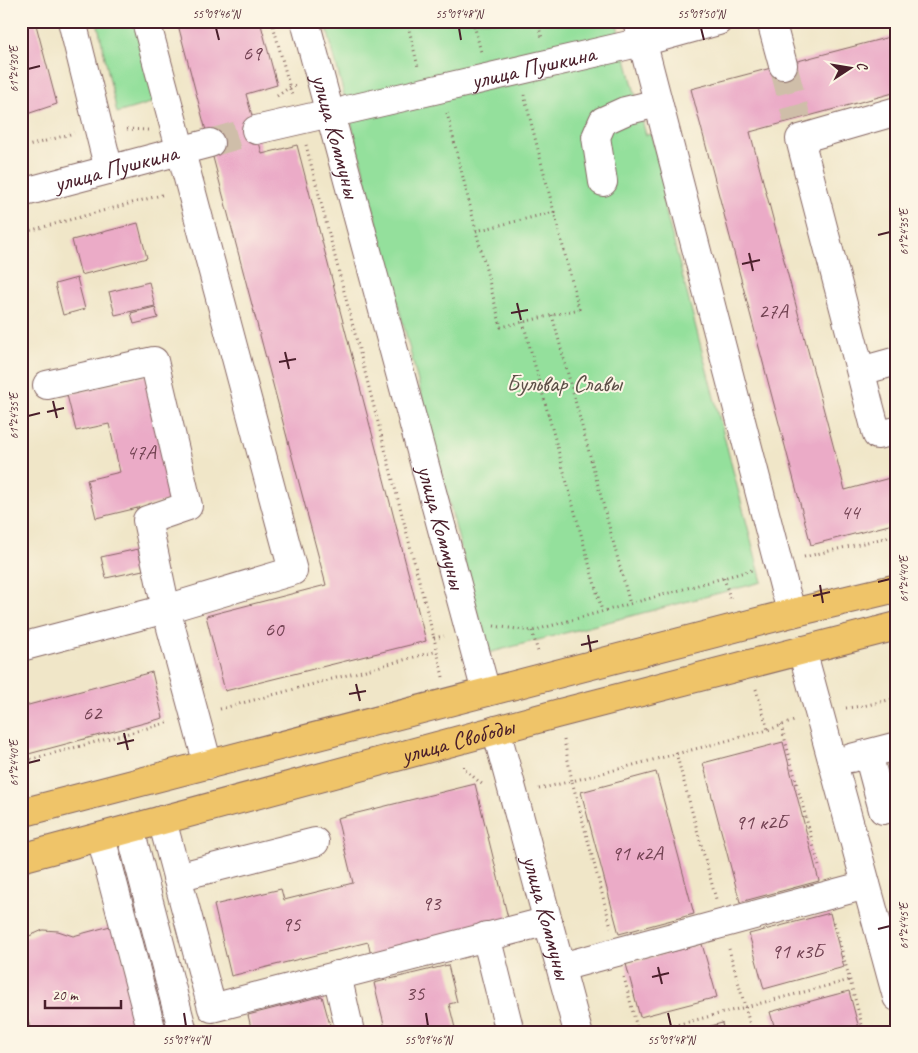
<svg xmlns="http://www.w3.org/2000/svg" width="918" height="1053" font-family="Caveat,sans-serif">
	<rect width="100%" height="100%" fill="#fcf5e5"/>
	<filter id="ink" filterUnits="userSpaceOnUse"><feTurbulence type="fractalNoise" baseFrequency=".02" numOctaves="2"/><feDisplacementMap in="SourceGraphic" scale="10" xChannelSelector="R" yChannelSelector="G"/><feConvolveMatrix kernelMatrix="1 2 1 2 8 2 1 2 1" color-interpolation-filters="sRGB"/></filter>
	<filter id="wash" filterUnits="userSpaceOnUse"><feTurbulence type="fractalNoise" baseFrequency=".0096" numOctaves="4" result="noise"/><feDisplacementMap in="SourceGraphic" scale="20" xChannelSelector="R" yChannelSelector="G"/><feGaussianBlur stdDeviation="1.12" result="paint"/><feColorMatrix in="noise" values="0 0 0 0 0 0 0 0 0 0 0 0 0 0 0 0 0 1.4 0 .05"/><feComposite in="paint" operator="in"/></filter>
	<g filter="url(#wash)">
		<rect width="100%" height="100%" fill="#f0e6c8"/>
		<!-- green -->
		<path fill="#94e09c" stroke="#6f8064" d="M97 21H137L157 101 117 113Z
			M325 21H616L646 135 651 134 667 194 662 197 762 582 488 653Z"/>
		<g id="blocks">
			<!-- building -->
			<path fill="#ebabc7" d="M21 21H35L57 104 21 116Z
				M177 21H260L277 85 246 94 256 130 262 154 297 145 426 641 225 691 206 616 326 585Z
				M897 35V92L750 132 845 490 897 476V523L811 545 691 89Z
				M138 223 147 258 81 275 72 240Z
				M77 278 85 309 63 315 55 284Z
				M149 282 155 306 115 315 109 292Z
				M155 307 158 318 134 324 131 313Z
				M149 375 179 498 96 518 87 480 120 472 109 424 76 431 67 395Z
				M138 549 143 570 106 578 101 557Z
				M152 672 163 718 21 756V707Z
				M783 742 819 881 740 902 703 763Z
				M656 772 694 914 619 934 581 792Z
				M475 784 509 922 371 956 368 942 231 976 214 905 281 889 284 900 353 883 337 818Z
				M830 913 844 967 764 989 749 934Z
				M114 925 143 1025 118 1032H31L26 1012 21 1008V942L27 937 43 930 58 931 73 936Z
				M702 944 717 997 640 1017 626 964Z
				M448 965 457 1002 449 1004 456 1032H386L374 983Z
				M849 991 860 1032H776L770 1012Z
				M322 996 332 1032H252L248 1015Z
				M722 1023 724 1032H693V1031Z"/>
		</g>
	</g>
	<g filter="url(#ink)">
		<use href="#blocks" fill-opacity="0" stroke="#846562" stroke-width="1"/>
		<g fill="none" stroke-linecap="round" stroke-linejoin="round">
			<!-- minor-tunnel -->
			<path stroke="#cfbea9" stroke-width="28" stroke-dasharray="28 14" stroke-linecap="butt" d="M783 65 797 119
				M210 143 256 130"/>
			<!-- minor casing -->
			<g stroke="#846562" stroke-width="30">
				<g id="minor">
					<path d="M72 21 109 170"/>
					<path id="s1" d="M305 21 486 692"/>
					<path d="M637 21 785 590 792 613"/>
					<path d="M771 21 783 65"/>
					<path id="s2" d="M347 110 642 42 718 21"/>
					<path d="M897 111 800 139 877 435 897 431"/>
					<path d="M256 130 330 113"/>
					<path d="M603 182 596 137 603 121 625 111 658 103"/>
					<path id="s3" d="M21 193 210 143"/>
					<path d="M861 371 897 361"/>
					<path d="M47 385 154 361 188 506 147 520 166 609 208 765"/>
					<path d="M21 647 166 609 293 571 146 21"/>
					<path d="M802 650 897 997"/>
					<path id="s4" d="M496 730 578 1032"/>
					<path d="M868 754 883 810 897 806"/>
					<path d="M851 758 897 746"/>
					<path d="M162 820 212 1008 548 921"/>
					<path d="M130 829 183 1032"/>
					<path d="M101 837 152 1032"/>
					<path d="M177 877 315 842"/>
					<path d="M486 936 510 1032"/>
					<path d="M561 967 866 885"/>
					<path d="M337 975 350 1032"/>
				</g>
			</g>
			<!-- major casing -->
			<g stroke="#846562" stroke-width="30">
				<g id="major">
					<path d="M21 813 792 613 897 588"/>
					<path id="s5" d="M21 858 556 714 897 626"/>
				</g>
			</g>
			<!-- path -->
			<path stroke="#846562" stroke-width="3" stroke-dasharray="1 4" stroke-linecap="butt" d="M272 21 292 96
				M407 21 418 67
				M473 21 481 52
				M537 21 542 38
				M524 95 554 212 476 231 501 327 579 309 554 212
				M277 96 290 87 295 86
				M447 113 476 230
				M127 129 148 130
				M306 145 434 638
				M21 148 74 133
				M21 233 165 194
				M552 315 630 604
				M523 322 602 611
				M804 557 897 535
				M724 578 731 601
				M494 626 532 631 752 570
				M532 631 538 652
				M443 677 434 638 444 636
				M756 689 768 730
				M846 708 863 706 897 698
				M220 709 437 651
				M781 725 820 870
				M564 740 572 781 768 730 794 721
				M676 753 716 899
				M21 762 170 722
				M464 766V769L482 784
				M539 789 572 781 611 927
				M834 922 864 1032
				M729 949 752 1032
				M624 977 638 1032
				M649 1032 850 980"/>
			<!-- minor -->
			<use href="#minor" stroke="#fff" stroke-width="28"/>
			<!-- major -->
			<use href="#major" stroke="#efc469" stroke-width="28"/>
		</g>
	</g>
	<!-- ticks -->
	<path fill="none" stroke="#4a1f2b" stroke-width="2" d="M216 28 219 40M459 28 461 40M701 28 704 40M28 69 40 66M878 235 890 232M749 253 753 271M742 264 760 260M517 303 521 320M511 313 528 310M285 352 289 369M279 362 296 359M53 401 57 418M47 412 64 408M28 416 40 413M878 582 890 579M820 585 823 603M813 596 830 592M588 635 591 652M581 645 598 641M356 684 360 701M349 694 366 691M124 733 128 750M117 744 134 740M28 763 40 760M878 929 890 926M658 967 662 984M652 977 669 973M184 1013 186 1026M426 1013 428 1026M668 1013 671 1026"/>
	<g text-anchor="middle" stroke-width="4" stroke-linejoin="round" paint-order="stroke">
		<!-- number labels -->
		<g font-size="21" fill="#724252">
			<text x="252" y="60">69</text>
			<text x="773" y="318">27А</text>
			<text x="141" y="459">47А</text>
			<text x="850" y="519">44</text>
			<text x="274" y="636">60</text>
			<text x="92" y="720">62</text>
			<text x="761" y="829">91 к2Б</text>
			<text x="637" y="860">91 к2А</text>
			<text x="431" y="910">93</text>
			<text x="291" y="931">95</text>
			<text x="797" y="958">91 к3Б</text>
			<text x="415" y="1000">35</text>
		</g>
		<!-- street labels -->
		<g font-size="24" fill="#4a1f2b" stroke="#fcf5e5">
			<text dy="8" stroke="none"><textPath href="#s2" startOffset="191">улица Пушкина</textPath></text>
			<text dy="8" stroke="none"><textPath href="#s1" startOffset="119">улица Коммуны</textPath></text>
			<text dy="8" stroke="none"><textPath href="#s3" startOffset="98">улица Пушкина</textPath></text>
			<text dy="8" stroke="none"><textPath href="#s1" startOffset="524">улица Коммуны</textPath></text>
			<text dy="8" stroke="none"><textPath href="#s5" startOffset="452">улица Свободы</textPath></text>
			<text dy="8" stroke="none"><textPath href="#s4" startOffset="194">улица Коммуны</textPath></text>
		</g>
		<!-- park labels -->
		<g font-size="24" fill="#5c4f47" stroke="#fcf5e5">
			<text x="564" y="391">Бульвар Славы</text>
		</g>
	</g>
	<!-- margin -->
	<rect width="918" height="1053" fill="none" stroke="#fcf5e5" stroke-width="55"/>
	<!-- north arrow -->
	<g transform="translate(850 68) rotate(78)" stroke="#fcf5e5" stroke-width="4" paint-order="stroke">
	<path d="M0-4L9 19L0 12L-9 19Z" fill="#4a1f2b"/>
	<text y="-8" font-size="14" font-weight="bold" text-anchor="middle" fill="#4a1f2b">С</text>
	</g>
	<!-- scale -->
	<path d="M45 1000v8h76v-8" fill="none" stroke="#4a1f2b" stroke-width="2.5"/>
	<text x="52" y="1000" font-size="15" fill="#4a1f2b" stroke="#fcf5e5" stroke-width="4" paint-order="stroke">20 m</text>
	<rect x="28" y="28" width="862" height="998" fill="none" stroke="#4a1f2b" stroke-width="2"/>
	<g font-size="12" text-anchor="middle" fill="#4a1f2b">
		<text x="216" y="18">55°09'46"N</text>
		<text x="459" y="18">55°09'48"N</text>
		<text x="701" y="18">55°09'50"N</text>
		<text transform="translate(14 69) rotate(-90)" y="4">61°24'30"E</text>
		<text transform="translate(904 232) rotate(-90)" y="4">61°24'35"E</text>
		<text transform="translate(14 416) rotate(-90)" y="4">61°24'35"E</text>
		<text transform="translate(904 579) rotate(-90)" y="4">61°24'40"E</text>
		<text transform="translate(14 763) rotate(-90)" y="4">61°24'40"E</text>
		<text transform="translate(904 926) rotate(-90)" y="4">61°24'45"E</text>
		<text x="186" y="1044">55°09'44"N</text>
		<text x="428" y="1044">55°09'46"N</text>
		<text x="671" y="1044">55°09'48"N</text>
	</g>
</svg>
